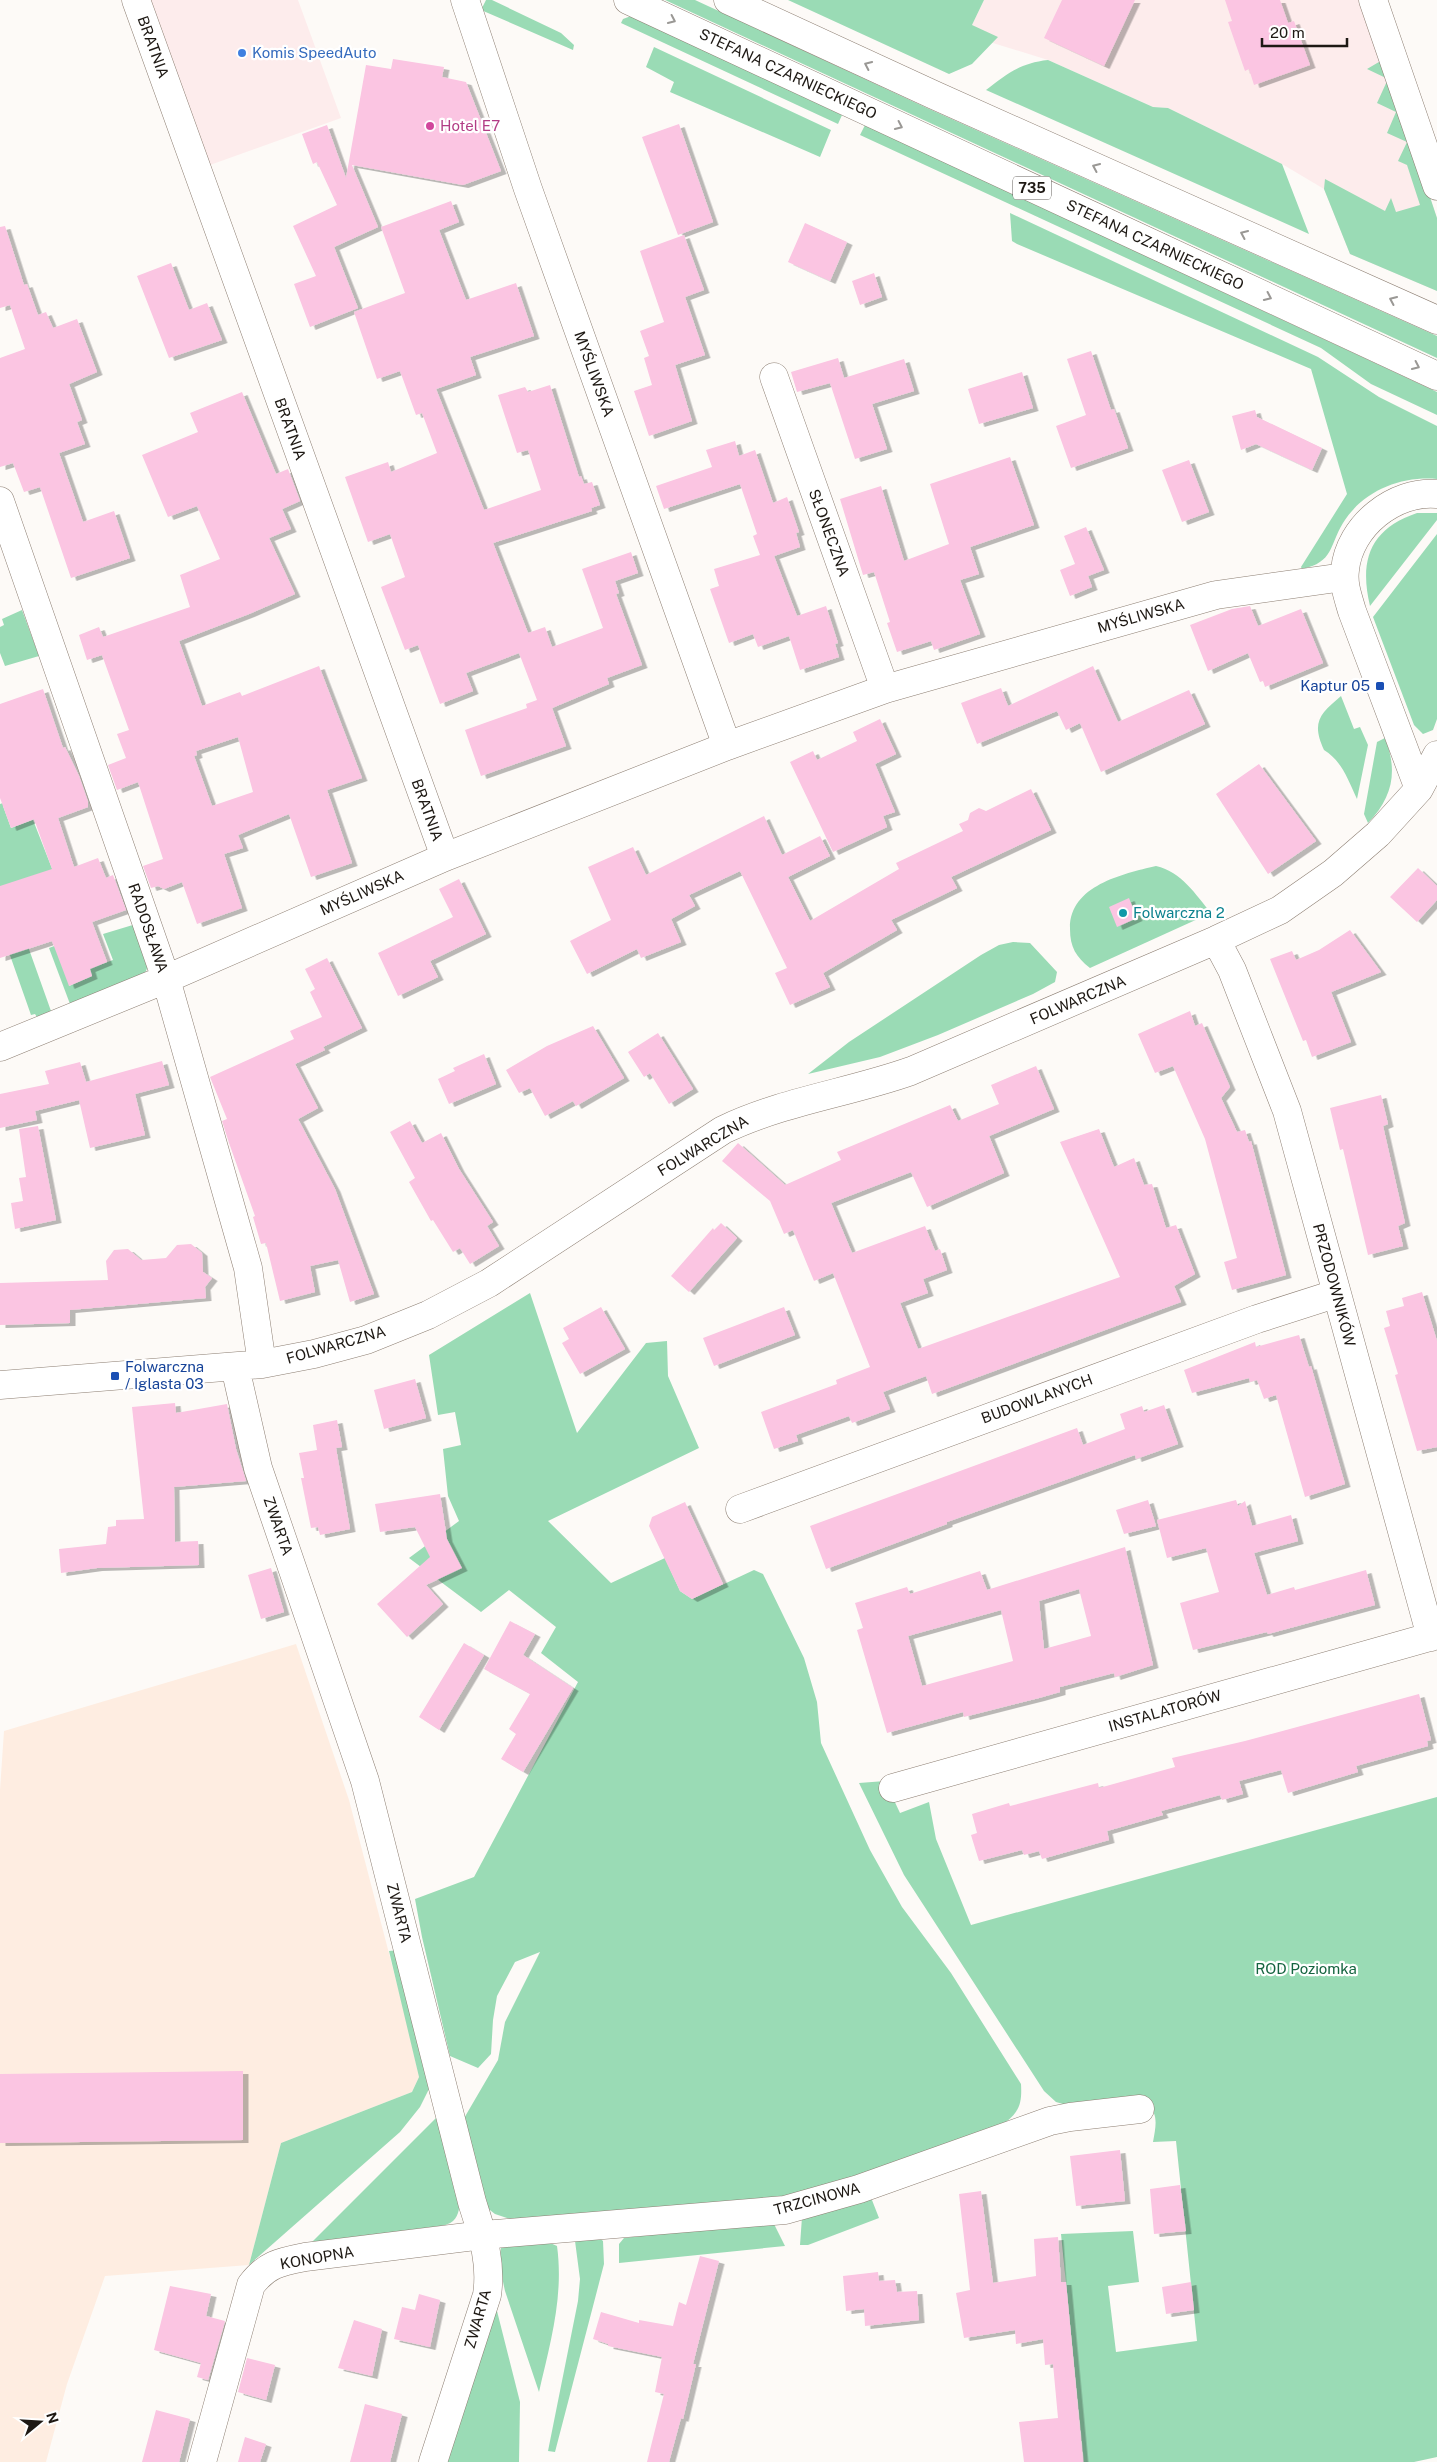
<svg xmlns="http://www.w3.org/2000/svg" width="1437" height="2462" font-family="'Public Sans',sans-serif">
	<defs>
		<filter id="shadow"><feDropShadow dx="5.5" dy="3" stdDeviation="0" flood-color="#0004"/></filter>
	</defs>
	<rect width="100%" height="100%" fill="#fdfaf7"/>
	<!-- commercial -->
	<path fill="#fdecec" d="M146 0H298L341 118 210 165Z
		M984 0H1364L1437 218V291L1350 254 1324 189 1282 164 1168 108 1153 107 1048 60 967 35Z"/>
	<!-- industrial -->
	<path fill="#feede1" d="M296 1644 349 1800 404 2011 419 2077 412 2092 281 2143 249 2265 105 2276 67 2384 46 2462H0V1790L4 1731Z"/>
	<!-- green -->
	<path fill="#9adbb5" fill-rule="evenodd" d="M486 0H492L561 33 574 45 573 50 481 10Z
		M665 0H695L927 108 1437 336V358Z
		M788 0H984L972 25 998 37 972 64 949 74Z
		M631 16 842 115 838 124 621 23 623 19Z
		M654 47 831 130 820 157 670 92 674 82 646 67Z
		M1384 59 1437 218V291L1350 254 1324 189 1325 179 1385 211 1391 198 1396 212 1420 205 1407 165 1398 161 1407 142 1387 133 1396 112 1377 103 1388 79 1367 69Z
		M1048 60 1153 107 1168 108 1282 164 1309 234 986 90C1007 74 1020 63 1048 60Z
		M865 125 1437 392V415L1371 384 1321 348 860 135Z
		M1010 213 1318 357 1379 397 1437 426V479C1400 476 1363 491 1343 523 1329 546 1334 562 1302 569L1301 567 1347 494 1311 369 1017 244 1012 241Z
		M1417 513H1437V520L1370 606C1359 560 1370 529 1417 513Z
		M1437 534V719L1433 730 1423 734 1414 725 1373 617Z
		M22 610 39 656 5 666 0 653V627L4 625 2 619Z
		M1341 696 1354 729 1360 727 1368 745 1357 799C1348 780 1342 761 1324 750 1311 722 1320 714 1341 696Z
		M1385 738C1398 771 1393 797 1368 823L1364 814 1377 742Z
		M24 796 3 806 11 828 33 820 91 968 113 960 103 934 136 924 149 964 145 973 70 1004 49 948 70 940 20 924 51 1011 37 1017 35 1014 31 1015 5 941 0 943V804ZM82 949 92 976 69 986Z
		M1156 866C1182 872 1195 894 1211 913L1090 968C1076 957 1070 947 1070 929 1069 886 1122 874 1156 866Z
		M1013 942 1030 943 1057 972 1055 982 1033 994 938 1035 880 1057 808 1074 849 1042 981 955 999 945Z
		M530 1293 577 1433 646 1343 667 1341 668 1376 699 1448 548 1521 611 1583 665 1558 680 1591 692 1599 754 1570 763 1574 804 1658 817 1702 821 1743 870 1850 902 1907 951 1973 1021 2084C1022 2102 1020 2111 1006 2122L852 2178 779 2198 516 2221 495 2214 486 2207 463 2120 498 2060 505 2022 540 1952 515 1962 497 1996 493 2020 491 2054 478 2068 450 2056 422 1937 415 1899 474 1877 578 1682 541 1653 556 1627 509 1590 481 1612 409 1558 459 1521 448 1496 443 1449 461 1445 455 1412 438 1415 429 1355Z
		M885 1781 900 1813 929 1802 936 1839 971 1925 1437 1797V2457L1414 2462H1084L1061 2234 1133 2231 1139 2282 1108 2286 1116 2352 1197 2341 1176 2141 1153 2142C1156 2125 1159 2114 1146 2102L1063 2104 1056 2102 1044 2091 904 1875 859 1783Z
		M400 1950 429 2089 420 2107 400 2132 249 2265 281 2143 412 2092 419 2077 389 1951Z
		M437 2117C442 2135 462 2195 459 2209 457 2220 451 2224 441 2226L312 2242Z
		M870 2195 879 2218 808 2245H800L802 2217Z
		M765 2222 774 2224 785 2246 619 2263V2244L624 2238Z
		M598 2237 603 2241 604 2264 555 2452 548 2451 578 2301 580 2279 575 2241Z
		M548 2242 557 2246C564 2297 550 2344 539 2392L505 2291 499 2263 501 2248 516 2244Z
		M494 2307 497 2311 520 2402 519 2462H442Z"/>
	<!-- building -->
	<path fill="#fbc5e2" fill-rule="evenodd" filter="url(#shadow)" d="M1062 0H1135L1104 66 1044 38Z
		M1225 0H1280L1288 23 1294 21 1310 65 1254 85 1249 69 1245 71 1228 22 1232 21Z
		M393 59 444 67 442 77 466 82 501 171 463 185 352 165 378 227 334 247 358 308 310 327 294 284 316 276 293 226 337 205 317 162 313 164 302 134 327 125 346 178 366 65 391 69Z
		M679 124 713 222 678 235 642 137Z
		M451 201 459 222 439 230 466 300 516 283 534 336 470 357 476 375 436 389 484 510 541 490 528 450 517 453 498 395 525 387 528 392 550 385 579 477 581 476 584 484 592 482 600 505 591 508 592 511 493 543 528 633 545 627 552 647 603 628 582 569 631 552 638 573 615 581 619 593 616 594 642 665 607 678 609 684 552 708 566 746 481 776 465 730 527 708 526 704 537 700 519 653 466 673 473 691 440 704 418 645 405 650 381 587 405 577 390 534 368 542 345 477 388 462 391 472 437 453 422 413 416 415 400 371 377 379 354 312 405 293 381 227Z
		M805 223 847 242 830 281 788 262Z
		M5 226 24 285 27 284 38 315 46 312 53 328 77 319 97 372 69 384 82 420 77 422 85 444 59 453 83 522 114 511 130 558 71 578 40 487 24 492 13 463 0 467V358L25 349 10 305 0 308V227Z
		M684 235 704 290 685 297 705 355 675 365 692 421 649 436 634 391 652 385 644 358 649 356 640 331 664 322 640 251Z
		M171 263 189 310 207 303 222 340 169 358 137 276Z
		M874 273 882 297 860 305 852 281Z
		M1091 351 1111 410 1114 409 1128 448 1071 468 1056 426 1086 415 1067 359Z
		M838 358 844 378 904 359 914 391 872 404 887 449 855 459 830 383 797 392 791 372Z
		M1022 372 1033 408 979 424 968 389Z
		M242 392 276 474 288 469 300 501 282 509 291 529 269 538 295 594 249 614 179 641 202 706 240 692 242 696 319 666 362 778 327 790 352 863 311 877 289 814 238 835 243 848 224 854 242 908 197 924 182 882 164 889 158 886 151 888 143 866 163 859 138 782 117 790 108 765 126 758 117 734 129 730 102 655 87 660 79 635 99 627 103 637 190 607 180 575 220 559 197 506 168 517 142 455 198 432 190 413ZM238 737 253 792 212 806 194 756 197 755 196 751Z
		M1255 410 1257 417 1322 448 1312 470 1256 444 1241 450 1232 416Z
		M735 441 739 456 755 450 773 503 787 497 799 532 796 533 800 547 774 556 797 616 826 606 838 643 835 644 839 657 800 670 789 636 758 647 753 634 729 643 710 589 719 586 714 569 760 555 753 536 757 534 740 484 664 509 656 486 712 467 706 450Z
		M1010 457 1034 525 970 547 979 574 960 580 980 634 934 650 931 641 897 652 887 623 890 622 874 572 863 575 840 499 881 486 904 561 949 544 930 484Z
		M1189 460 1209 512 1182 522 1162 470Z
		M1086 527 1104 570 1088 576 1092 587 1070 596 1060 570 1075 564 1064 536Z
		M1250 606 1258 626 1301 609 1323 663 1265 687 1263 681 1260 682 1248 653 1208 671 1190 625 1232 609Z
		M1093 666 1118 722 1189 690 1205 724 1101 772 1080 723 1066 730 1057 711 977 744 961 703 1001 688 1008 706Z
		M43 689 63 748 65 747 79 776 88 802V807L58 818 74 867 98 858 106 878 113 875 126 910 92 922 107 962 90 969 92 976 69 986 52 941 0 958V886L52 869 34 819 11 828 0 798V704Z
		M880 719 896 754 875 764 895 812 883 816 887 827 833 852 790 762 813 751 817 760 857 741 853 732Z
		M1259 764 1316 841 1268 874 1216 794Z
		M1031 789 1051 830 951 877 957 888 891 920 897 930 823 973 830 987 790 1005 775 973 787 968 740 871 689 895 695 906 671 919 681 942 641 958 637 949 587 974 570 941 611 920 588 867 633 847 646 875 764 816 782 855 820 836 830 856 788 877 810 921 899 869 896 863 963 831 959 824 968 820 970 813 979 808 986 811Z
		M1418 868 1437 886V900L1417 922 1390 897Z
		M459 879 486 934 430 961 438 977 398 996 378 953 453 917 439 889Z
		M1129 898 1137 918 1117 927 1109 907Z
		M1350 930 1381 972 1331 992 1351 1042 1312 1057 1306 1040 1303 1041 1270 959 1292 951 1296 960 1319 950Z
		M327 958 362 1028 323 1047 325 1050 295 1064 318 1108 298 1119 335 1189 374 1294 350 1302 338 1260 310 1266 315 1292 280 1301 266 1243 261 1244 253 1217 255 1216 229 1143 222 1121 227 1119 210 1077 294 1039 290 1031 322 1017 310 992 315 989 305 969Z
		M1190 1011 1195 1026 1202 1023 1230 1087 1221 1098 1237 1132 1245 1130 1249 1142 1251 1141 1286 1275 1232 1290 1224 1262 1237 1258 1205 1139 1173 1066 1155 1073 1138 1034Z
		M593 1026 624 1078 576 1106 573 1101 545 1116 530 1088 519 1093 506 1070 547 1046Z
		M658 1033 693 1089 669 1104 650 1073 644 1077 628 1052Z
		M484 1054 496 1084 449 1104 438 1079 455 1071 453 1068Z
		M162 1061 169 1085 135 1094 145 1135 90 1148 79 1100 35 1111 37 1120 0 1128V1094L49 1084 45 1071 80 1062 86 1082Z
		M1036 1066 1054 1109 989 1136 1004 1173 927 1207 911 1172 831 1203 852 1253 925 1226 935 1251 940 1249 947 1270 923 1279 928 1293 900 1303 918 1349 1120 1277 1060 1142 1099 1129 1114 1167 1134 1158 1144 1185 1152 1184 1166 1228 1176 1225 1195 1274 1174 1286 1181 1302 932 1394 926 1376 883 1392 890 1409 852 1423 849 1416 796 1435 798 1441 774 1449 761 1412 837 1384 836 1380 870 1367 833 1273 814 1281 793 1230 784 1234 770 1201 722 1161 738 1143 785 1185 841 1160 837 1152 950 1105 958 1121 999 1104 991 1085Z
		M1381 1095 1388 1124 1383 1126 1405 1223 1398 1226 1403 1246 1368 1255 1343 1149 1340 1150 1330 1108Z
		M410 1121 422 1143 441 1133 459 1169 493 1222 487 1226 499 1246 470 1264 460 1248 453 1252 433 1220 431 1221 409 1182 415 1178 390 1132Z
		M38 1126 56 1220 15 1229 11 1203 23 1201 19 1178 26 1177 19 1129Z
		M721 1223 737 1238 689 1292 671 1276 713 1228 714 1230Z
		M191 1244 202 1253 203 1272 212 1278 205 1287 206 1298 70 1310V1323L0 1325V1283L108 1280 106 1261 114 1250 128 1249 141 1260 154 1259 166 1258 177 1245Z
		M1422 1292 1437 1341V1447L1417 1451 1395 1375 1398 1374 1384 1328 1390 1326 1386 1311 1404 1306 1402 1298Z
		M601 1307 625 1349 580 1374 562 1343 569 1339 563 1328Z
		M784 1307 795 1335 714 1366 703 1338Z
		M1299 1335 1309 1367 1311 1366 1345 1484 1305 1497 1276 1395 1264 1399 1257 1380 1250 1382 1249 1378 1192 1393 1184 1370 1255 1342 1256 1347Z
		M415 1379 426 1418 384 1429 374 1390Z
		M175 1403 176 1413 227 1404 236 1449 246 1481 174 1487 175 1542 198 1541 199 1565 97 1568 61 1573 59 1549 106 1544 108 1527 116 1526V1520L144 1519 132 1407Z
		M1164 1405 1178 1444 1136 1459 1135 1455 947 1522V1524L826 1569 810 1526 1077 1428 1083 1445 1125 1429 1120 1414 1142 1406 1144 1412Z
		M337 1420 342 1447 336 1448 350 1529 320 1535 318 1527 311 1528 301 1478H304L299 1453 317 1450 313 1425Z
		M440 1494 447 1539 462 1568 426 1585 443 1604 407 1637 377 1604 430 1557 415 1527 380 1532 375 1504Z
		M1148 1500 1156 1526 1124 1534 1116 1510Z
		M1236 1500 1238 1506 1245 1501 1252 1526 1291 1515 1298 1541 1254 1553 1267 1595 1294 1587 1295 1590 1366 1570 1375 1605 1268 1634 1267 1632 1193 1650 1180 1603 1219 1592 1206 1548 1167 1558 1157 1520Z
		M685 1502 723 1584 692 1599 680 1591 649 1526 652 1517Z
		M1125 1547 1153 1665 1115 1677 1114 1673 1060 1687V1692L1039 1698 964 1717 963 1712 887 1733 857 1630 863 1628 855 1603 907 1587 910 1594 980 1571 987 1590ZM1079 1589 1091 1636 1044 1649 1039 1601ZM1001 1610 1013 1661 922 1686 908 1636Z
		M271 1568 284 1612 261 1619 248 1575Z
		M510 1621 535 1634 523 1655 573 1688 523 1772 501 1759 516 1734 509 1729 530 1694 484 1669Z
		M464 1643 484 1655 439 1730 419 1717Z
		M1419 1694 1431 1740 1427 1741 1428 1746 1356 1766 1358 1772 1288 1793 1281 1770 1239 1781 1243 1794 1222 1800 1220 1795 1161 1811 1163 1815 1107 1831 1109 1840 1042 1859 1039 1851 1024 1855 1022 1850 979 1861 971 1835 977 1833 972 1814 1009 1803 1010 1806 1098 1783 1099 1788 1175 1767 1172 1758 1245 1741Z
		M243 2071V2140L0 2143V2074Z
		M1120 2150 1125 2201 1076 2206 1070 2156Z
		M1180 2185 1186 2231 1154 2234 1150 2189Z
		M981 2191 993 2283 1036 2276 1034 2239 1058 2237 1061 2282H1066L1083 2462H1024L1019 2422 1058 2418 1053 2364 1045 2365 1043 2339 1016 2344 1015 2330 964 2338 956 2293 970 2290 959 2194Z
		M700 2256 719 2261 693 2364H696L683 2419 681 2418 669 2462H647L664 2394 655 2392 662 2357 608 2346V2344L593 2339 601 2312 639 2323V2320L673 2326 679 2302 686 2305Z
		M878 2272 879 2281 895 2280 897 2292 917 2291 919 2320 865 2326 864 2309 846 2311 843 2276Z
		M1191 2282 1194 2310 1166 2314 1162 2287Z
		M170 2286 211 2294 206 2316 225 2321 208 2380 197 2377 201 2363 154 2350Z
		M419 2294 440 2300 430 2347 394 2339 402 2307 415 2310Z
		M354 2320 382 2329 372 2376 338 2368Z
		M247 2358 275 2365 266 2400 238 2392Z
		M365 2404 402 2414 390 2462H350Z
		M156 2410 190 2419 179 2462H142Z
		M245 2437 266 2444 260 2462H238Z"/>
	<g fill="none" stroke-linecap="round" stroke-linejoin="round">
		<!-- minor casing -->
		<g stroke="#8d7f73" stroke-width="29">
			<path id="minor" d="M136 0 445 857
				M465 0 528 189 727 746
				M1373 0 1437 186
				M774 377 885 689
				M0 501 166 979 248 1268 262 1364
				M1419 789 1352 611C1348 597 1343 584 1345 570 1349 526 1395 490 1437 494
				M1216 940 1232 970 1287 1111 1431 1637
				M0 1047 166 979 445 857 727 746 885 689 1216 595 1344 577
				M235 1367 258 1468 365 1781 472 2202C482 2234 492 2261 487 2295L433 2462
				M0 1385 262 1364 314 1354 366 1340 428 1315 489 1283 723 1130C783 1101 849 1093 911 1071L1216 940 1280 910 1333 873 1378 834 1419 789 1437 755
				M740 1509 1257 1319 1335 1294
				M893 1788 1437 1635
				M202 2462 251 2285C267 2264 280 2262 305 2257L483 2235 785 2210 859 2189 1050 2121 1070 2117 1140 2109"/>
		</g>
		<!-- major casing -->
		<g stroke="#8d7f73" stroke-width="29">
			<path id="major" d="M628 0 1437 376
				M728 0 934 95 1437 320"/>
		</g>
		<!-- minor -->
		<use href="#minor" stroke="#fff" stroke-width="28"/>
		<!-- major -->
		<use href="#major" stroke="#fff" stroke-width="28"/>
	</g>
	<!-- one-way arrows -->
	<defs><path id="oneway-chevron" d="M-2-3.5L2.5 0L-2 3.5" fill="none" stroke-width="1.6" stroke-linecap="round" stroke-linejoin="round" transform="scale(1.25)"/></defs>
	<g stroke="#9a9895">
		<use href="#oneway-chevron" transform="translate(672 20) rotate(25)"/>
		<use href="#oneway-chevron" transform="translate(868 65) rotate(-155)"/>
		<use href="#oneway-chevron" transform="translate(899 126) rotate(25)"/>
		<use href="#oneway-chevron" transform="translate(1096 167) rotate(-156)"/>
		<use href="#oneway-chevron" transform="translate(1244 234) rotate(-156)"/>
		<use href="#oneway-chevron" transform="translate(1268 297) rotate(25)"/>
		<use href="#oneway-chevron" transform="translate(1393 300) rotate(-156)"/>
		<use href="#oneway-chevron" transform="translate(1416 366) rotate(25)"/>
	</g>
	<!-- markers -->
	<circle fill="#3f7fe0" stroke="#fff" stroke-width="2" cx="242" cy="53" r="5"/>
	<circle fill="#d1479c" stroke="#fff" stroke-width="2" cx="430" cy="126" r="5"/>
	<g fill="#1a4fb4" stroke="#fff" stroke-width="2">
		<rect x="1375" y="681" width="10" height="10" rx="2.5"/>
		<rect x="110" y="1371" width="10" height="10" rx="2.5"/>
	</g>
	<circle fill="#0f9aa8" stroke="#fff" stroke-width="2" cx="1123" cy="913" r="5"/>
	<g text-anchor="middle" stroke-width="4.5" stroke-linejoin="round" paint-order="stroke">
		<!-- shield labels -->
		<rect fill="#fff" stroke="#625e5a" stroke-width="1" x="1013" y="176.5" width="38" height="23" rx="4"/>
		<g font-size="14" font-weight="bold" fill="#1e1914">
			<text x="1032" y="193">735</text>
		</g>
		<!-- street labels -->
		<g font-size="15" fill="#1e1914" stroke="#fff">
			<text transform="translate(153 47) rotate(70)" y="5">BRATNIA</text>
			<text transform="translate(788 74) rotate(25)" y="5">STEFANA CZARNIECKIEGO</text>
			<text transform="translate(1155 245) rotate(25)" y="5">STEFANA CZARNIECKIEGO</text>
			<text transform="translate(594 374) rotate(70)" y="5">MYŚLIWSKA</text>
			<text transform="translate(290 429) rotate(70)" y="5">BRATNIA</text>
			<text transform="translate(829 533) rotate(70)" y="5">SŁONECZNA</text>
			<text transform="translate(1141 616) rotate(-16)" y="5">MYŚLIWSKA</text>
			<text transform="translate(427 810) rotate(70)" y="5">BRATNIA</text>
			<text transform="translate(362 893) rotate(-24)" y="5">MYŚLIWSKA</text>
			<text transform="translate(148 928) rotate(71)" y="5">RADOSŁAWA</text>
			<text transform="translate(1078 1000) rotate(-23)" y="5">FOLWARCZNA</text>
			<text transform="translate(703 1146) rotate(-31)" y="5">FOLWARCZNA</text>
			<text transform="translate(1334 1285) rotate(75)" y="5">PRZODOWNIKÓW</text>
			<text transform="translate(336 1345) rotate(-16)" y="5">FOLWARCZNA</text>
			<text transform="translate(1037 1399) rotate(-20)" y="5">BUDOWLANYCH</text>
			<text transform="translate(278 1526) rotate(71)" y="5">ZWARTA</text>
			<text transform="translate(1165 1711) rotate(-16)" y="5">INSTALATORÓW</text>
			<text transform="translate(399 1913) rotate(76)" y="5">ZWARTA</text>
			<text transform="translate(817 2199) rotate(-15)" y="5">TRZCINOWA</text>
			<text transform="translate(317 2258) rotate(-10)" y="5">KONOPNA</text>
			<text transform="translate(478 2319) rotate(-74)" y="5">ZWARTA</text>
		</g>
		<!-- shop labels -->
		<g font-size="15" fill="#366cbe" stroke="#fff" text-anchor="start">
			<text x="252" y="58">Komis SpeedAuto</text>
		</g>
		<!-- hotel labels -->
		<g font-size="15" fill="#b23c85" stroke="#fff" text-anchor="start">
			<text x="440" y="131">Hotel E7</text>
		</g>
		<!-- transit labels -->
		<g font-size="15" fill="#164399" stroke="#fff" text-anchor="end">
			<text x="1370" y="691">Kaptur 05</text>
			<text x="125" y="1372" text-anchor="start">Folwarczna<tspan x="125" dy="17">/ Iglasta 03</tspan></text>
		</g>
		<!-- culture labels -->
		<g font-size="15" fill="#0d838f" stroke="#fff" text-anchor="start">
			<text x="1133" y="918">Folwarczna 2</text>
		</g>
		<!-- park labels -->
		<g font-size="15" fill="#156440" stroke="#fff">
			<text x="1306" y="1974">ROD Poziomka</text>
		</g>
	</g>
	<!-- north arrow -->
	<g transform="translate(40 2422) rotate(72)" stroke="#ffffff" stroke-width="4" paint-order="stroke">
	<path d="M0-4L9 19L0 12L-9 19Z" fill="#1e1914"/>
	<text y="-8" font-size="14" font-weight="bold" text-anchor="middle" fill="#1e1914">N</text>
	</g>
	<!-- scale -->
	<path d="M1262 38v8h85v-8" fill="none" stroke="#1e1914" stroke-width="2.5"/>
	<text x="1270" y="38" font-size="15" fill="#1e1914" stroke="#ffffff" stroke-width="4" paint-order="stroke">20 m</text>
</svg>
